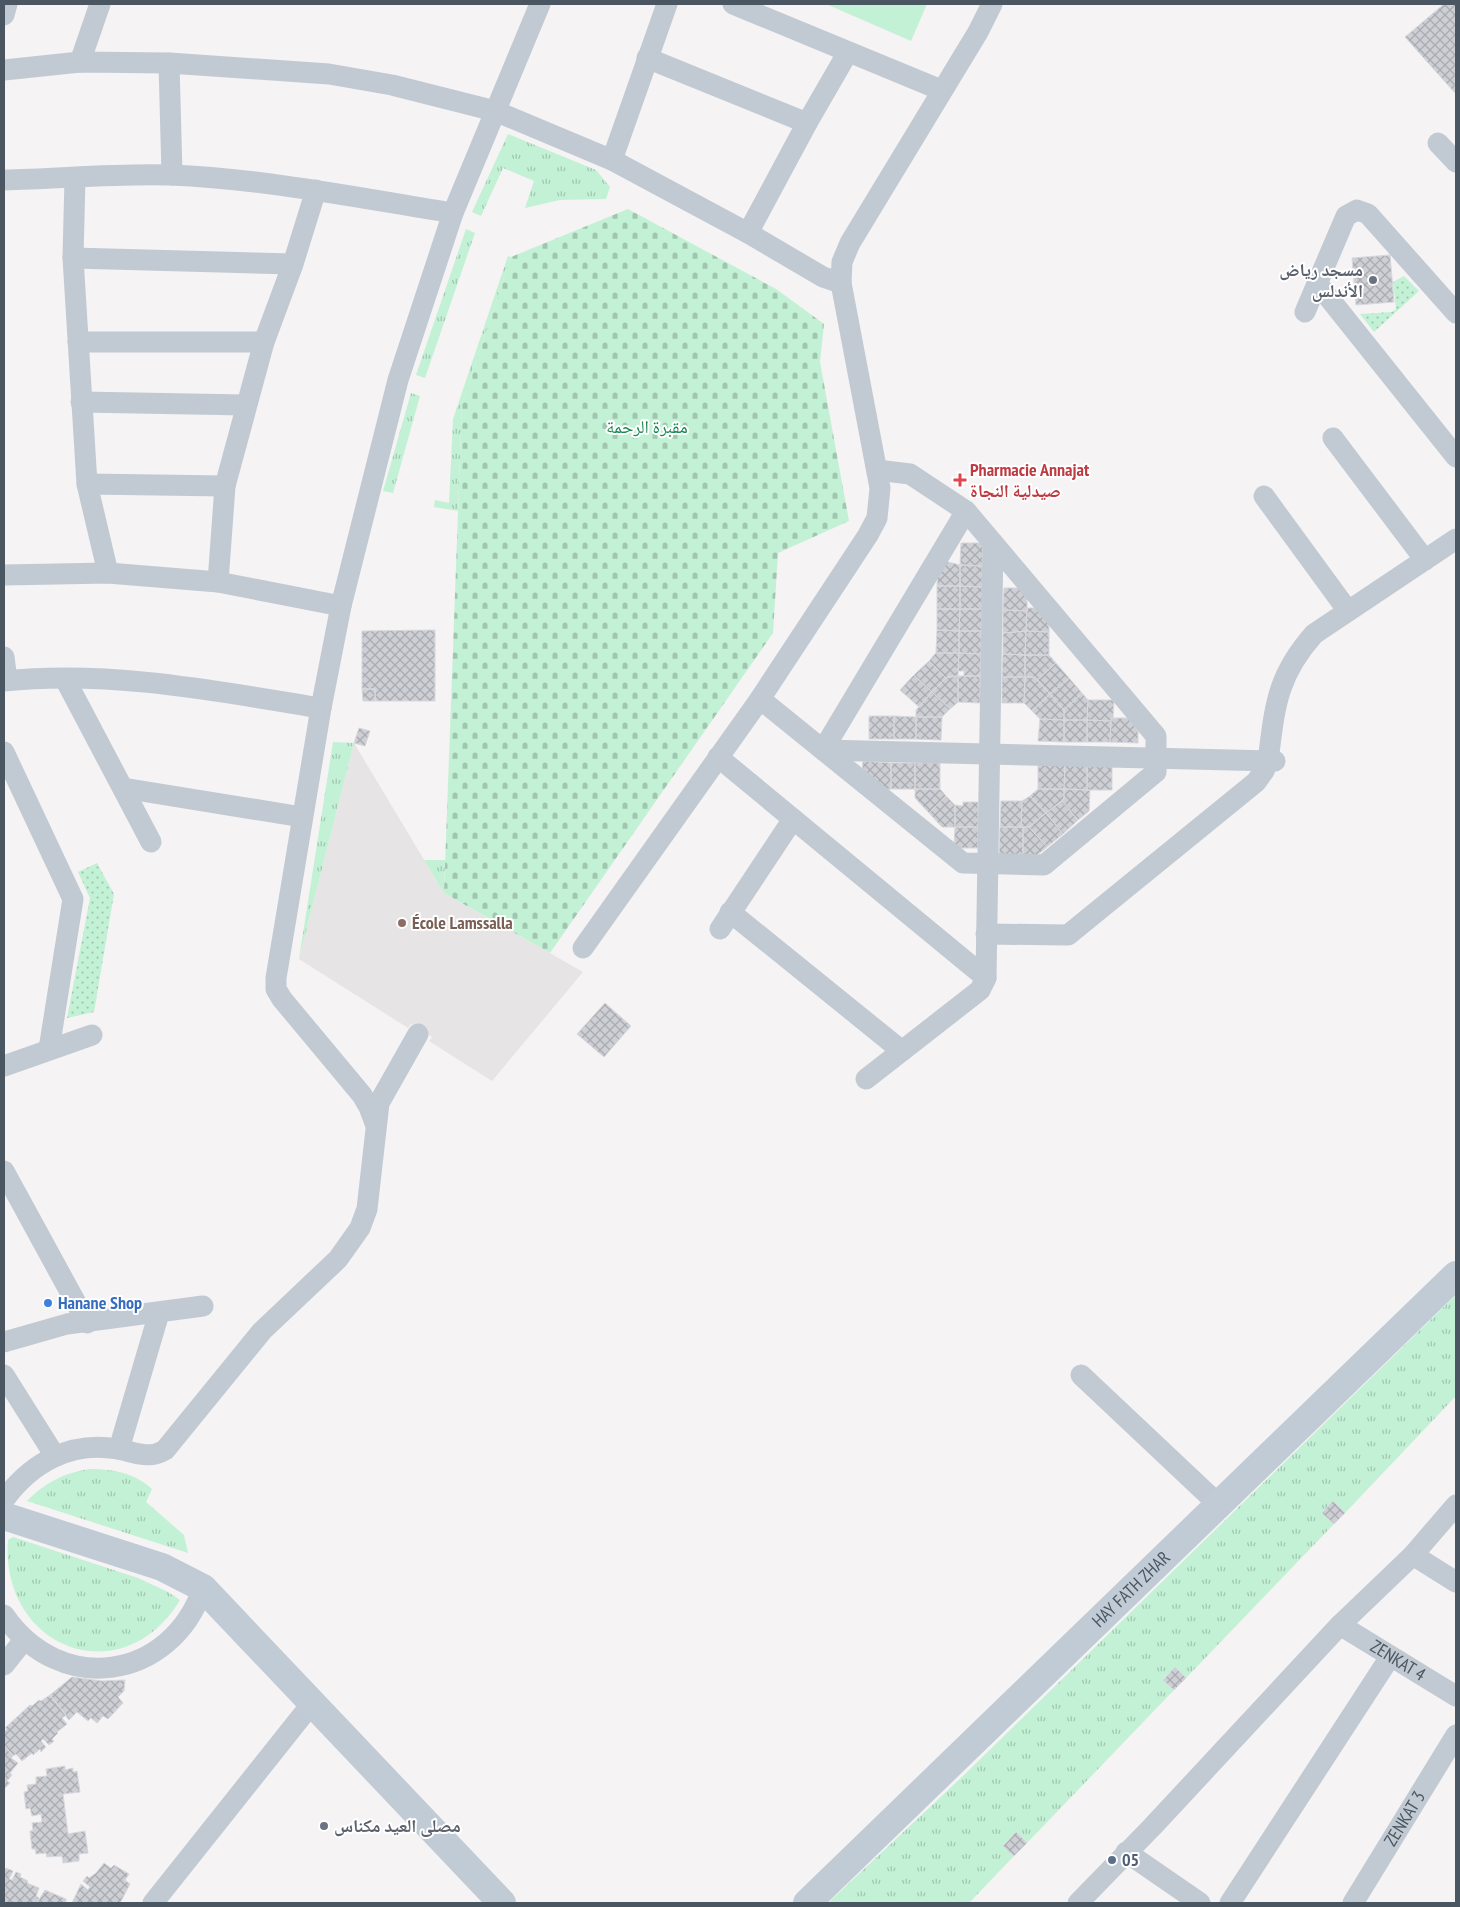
<svg xmlns="http://www.w3.org/2000/svg" width="1460" height="1907" font-family="'PT Sans Narrow','Noto Naskh Arabic',sans-serif">
	<defs>
		<pattern id="grass-tufts" width="24" height="20" patternUnits="userSpaceOnUse" patternTransform="scale(1.25)"><rect width="24" height="20" fill="#c3f1d5"/><path d="M3 7l-1-3M5 7V3M7 7l1-3M15 17l-1-3M17 17v-4M19 17l1-3" fill="none" stroke="#a0c6b0"/></pattern>
		<pattern id="cemetery-stones" width="16" height="16" patternUnits="userSpaceOnUse" patternTransform="scale(1.25)"><rect width="16" height="16" fill="#c3f1d5"/><path d="M2 7V4a2 2 0 0 1 4 0v3zM10 15v-3a2 2 0 0 1 4 0v3z" fill="#a0c6b0"/></pattern>
		<pattern id="park-dots" width="8" height="8" patternUnits="userSpaceOnUse" patternTransform="scale(1.25)"><rect width="8" height="8" fill="#c3f1d5"/><path d="M2 2h.1M6 6h.1" fill="none" stroke="#a0c6b0" stroke-width="1.8" stroke-linecap="round"/></pattern>
		<pattern id="building-cross-hatch" width="8" height="8" patternUnits="userSpaceOnUse" patternTransform="scale(1.25)"><rect width="8" height="8" fill="#cdcfd5"/><path d="M0 0l8 8M0 8l8-8" fill="none" stroke="#a8abb0"/></pattern>
	</defs>
	<rect width="100%" height="100%" fill="#f5f3f3"/>
	<!-- education -->
	<path fill="#e6e4e5" d="M354 743 444 893 583 972 492 1081 429 1041 432 1037 411 1024 408 1028 299 959Z"/>
	<!-- grass -->
	<path fill="url(#grass-tufts)" d="M508 134 596 170 610 187 606 199 560 200 525 208 534 181 503 168 481 216 472 212Z
		M466 229 475 233 425 378 416 375Z
		M508 256 511 257 462 404 458 511 434 507 435 500 449 503 453 419Z
		M411 393 420 396 393 493 383 491Z
		M333 742 354 743 299 959Z
		M424 860H445L444 893Z
		M1456 1295V1396L1345 1513H1322L1334 1524 1186 1678 1175 1667 1163 1679 1174 1690 1027 1843 1016 1832 1003 1845 1014 1856 969 1903H828L964 1775Z
		M90 1469C113 1469 135 1473 152 1489L146 1502 184 1535 188 1553 27 1501C46 1482 64 1473 90 1469Z
		M13 1537 138 1578 168 1592 180 1600C123 1695 0 1649 8 1540Z"/>
	<!-- cemetery -->
	<path fill="url(#cemetery-stones)" d="M628 209 776 289 824 324 820 362 849 521 778 553 773 633 550 953 444 893 462 404 511 257Z"/>
	<!-- park -->
	<path fill="url(#park-dots)" d="M1404 276 1419 291 1374 332 1360 314 1392 312 1396 309 1393 282Z
		M97 863 114 894 94 1012 67 1018 90 898 78 872Z"/>
	<!-- pitch -->
	<path fill="#c3f1d5" d="M826 4H927L911 41Z"/>
	<!-- building -->
	<path fill="url(#building-cross-hatch)" stroke="#d7d9de" d="M1444 4H1456L1455 93 1405 37Z
		M1390 255 1394 302 1356 305 1352 258Z
		M961 543H983L982 566 960 565Z
		M944 561 960 565V586H937L938 568Z
		M960 565 982 566V587L960 586Z
		M937 586H960V609H937Z
		M960 586 982 587V609H960Z
		M1004 588H1020L1027 596V611L1003 610Z
		M1027 608H1037L1049 624V632L1026 631Z
		M937 609H960L959 631 937 630Z
		M960 609H982L981 631H959Z
		M1003 610 1027 611 1026 631 1003 633Z
		M435 630V701H375V689H362V631Z
		M937 630 959 631V653H936Z
		M959 631H981V654L959 653Z
		M1026 631 1049 632V655H1025Z
		M1026 631 1025 655 1003 654V633Z
		M936 653H959L958 676 946 678 929 661Z
		M959 653 981 654 980 676H964V671H958Z
		M1003 654 1025 655V677H1002Z
		M1025 655H1049L1056 663 1037 680 1035 677H1025Z
		M929 661 946 678 932 692 914 675Z
		M1056 663 1069 678 1050 694 1037 680Z
		M914 675 932 692 919 707 900 690Z
		M948 676H958V702L950 709 932 692Z
		M958 676H980V703L958 702Z
		M1002 677H1025L1024 703H1002Z
		M1025 677H1035L1050 694 1032 711 1024 703Z
		M1069 678 1082 693 1064 710 1050 694Z
		M362 689H375V701H363Z
		M932 692 950 709 942 717H916V710Z
		M1082 693 1088 700 1087 720H1064V710Z
		M1050 694 1064 710V720L1040 719 1032 711Z
		M1088 700H1114L1113 718H1111V721L1087 720Z
		M869 716H894V739H869Z
		M894 716 916 717V739H894Z
		M916 717H942L941 740 916 739Z
		M1111 718H1128L1138 731V743L1110 742Z
		M1040 719 1064 720V742L1038 741Z
		M1064 720H1087V742H1064Z
		M1087 720 1111 721 1110 742H1087Z
		M359 728 370 731 365 746 354 743Z
		M863 761 891 763V789H885L862 771Z
		M891 763H915V789H891Z
		M915 763H940V789H915Z
		M1038 764 1065 765 1064 789H1038Z
		M1065 765H1087V790L1064 789Z
		M1087 765 1112 766V790H1087Z
		M915 789H940L946 796 929 813 915 798Z
		M1038 789H1064V799L1046 813 1030 796Z
		M1064 789 1090 790 1089 811 1078 820 1062 801 1064 799Z
		M946 796 955 805V827H942L929 813Z
		M1030 796 1046 813 1029 827H1021L1022 801Z
		M1001 801H1022L1021 827H1000Z
		M1062 801 1078 820 1063 834 1046 813Z
		M963 802H978V827H955V805L963 806Z
		M1046 813 1063 834 1047 847 1029 827Z
		M955 827H978V848H954Z
		M1000 827H1023V856L999 855Z
		M1023 827H1029L1047 847 1036 856H1023Z
		M605 1003 631 1026 604 1057 577 1034Z
		M1333 1501 1345 1513 1334 1524 1322 1513Z
		M1175 1667 1186 1678 1174 1690 1163 1680Z
		M72 1677 102 1681 125 1680 124 1691 118 1697 123 1703 108 1719 103 1716 97 1723 91 1718 88 1721 77 1712 69 1720 50 1695Z
		M50 1695 66 1715 62 1718 67 1724 57 1732 58 1733 52 1739 54 1741 49 1745 43 1739 41 1741 46 1747 41 1752 40 1749 33 1755 32 1753 22 1761 16 1754 13 1756 4 1745V1732L7 1729 5 1728 30 1705 32 1706 39 1700 41 1701Z
		M4 1745 13 1756 11 1758 18 1763 10 1773 12 1775 7 1781 10 1783 5 1788Z
		M65 1766V1770L73 1768V1772L77 1771 80 1792 63 1794 68 1834 85 1831 88 1853 79 1854V1861L63 1863 62 1856 47 1857 46 1853 36 1854 35 1849H32L30 1831H33L32 1823 42 1822 41 1814 32 1816 30 1808 26 1809 24 1792 28 1791 27 1785 36 1784V1777L47 1776 46 1769Z
		M1016 1832 1027 1843 1014 1856 1003 1846Z
		M104 1863 111 1868 114 1865 129 1874 125 1880 130 1884 120 1903H72L81 1884 88 1890 90 1887 83 1881 87 1876 89 1878 96 1873Z
		M6 1868 13 1871 9 1879 12 1880 16 1872 21 1874 20 1877 28 1881 27 1883 39 1888 36 1896 39 1898 37 1903H4V1870Z
		M45 1890 66 1899V1903H37Z"/>
	<g fill="none" stroke-linecap="round" stroke-linejoin="round">
		<!-- street -->
		<g stroke="#c1cad2" stroke-width="21">
			<path d="M733 4 941 90"/>
			<path d="M4 15 7 4"/>
			<path d="M647 58 807 123"/>
			<path d="M80 62 100 4"/>
			<path d="M169 63 172 175"/>
			<path d="M4 70 80 62 169 63 329 74 392 85 495 111 612 160 748 233 823 277 841 283"/>
			<path d="M1438 143 1456 162"/>
			<path d="M612 160 667 4"/>
			<path d="M75 178 73 258 87 484 108 573"/>
			<path d="M4 180C59 179 115 173 171 175 265 179 360 198 453 213"/>
			<path d="M748 233 807 123 848 52"/>
			<path d="M73 258 293 264"/>
			<path d="M1317 283 1456 457"/>
			<path d="M1305 312 1346 216 1357 210 1368 214 1456 313"/>
			<path d="M78 342H264"/>
			<path d="M81 402 246 405"/>
			<path d="M1333 438 1425 560"/>
			<path d="M87 484 225 486"/>
			<path d="M1264 496 1348 611"/>
			<path d="M966 511 823 750 1275 761"/>
			<path d="M4 575 108 573 218 582 341 606"/>
			<path d="M218 582 225 486 264 342 293 264 316 190"/>
			<path d="M4 657 7 680"/>
			<path d="M65 679 151 842"/>
			<path d="M4 681C109 670 217 691 321 708"/>
			<path d="M760 699 963 863 1044 865 1156 772V736L966 511 910 474 877 470"/>
			<path d="M4 752 73 899 49 1049"/>
			<path d="M718 757 986 978"/>
			<path d="M123 788 302 817"/>
			<path d="M730 912 902 1051"/>
			<path d="M720 929 793 819"/>
			<path d="M986 934 1068 935 1256 782 1264 771 1268 761C1275 707 1276 677 1314 634L1456 539"/>
			<path d="M583 948 760 699 868 535 877 518 880 488 841 283 842 262 850 243 978 32 992 4"/>
			<path d="M4 1066 92 1035"/>
			<path d="M866 1079 980 990 986 978 993 543"/>
			<path d="M375 1123 369 1107 362 1095 282 999 276 989V978L321 708 341 606 398 380 453 213 540 4"/>
			<path d="M4 1171 87 1323"/>
			<path d="M4 1342 67 1324 203 1306"/>
			<path d="M4 1375 55 1456"/>
			<path d="M1081 1375 1219 1505"/>
			<path d="M119 1449 159 1313"/>
			<path d="M4 1500C31 1463 70 1441 117 1449 135 1452 148 1460 165 1450L262 1331 338 1259 360 1228 367 1209 379 1103 418 1034"/>
			<path d="M1413 1555 1456 1582"/>
			<path d="M4 1615C60 1697 171 1681 203 1588"/>
			<path id="s1" d="M1340 1625 1456 1696"/>
			<path d="M4 1665 24 1640"/>
			<path d="M1126 1852 1200 1903"/>
			<path d="M153 1903 313 1702"/>
			<path d="M1078 1903 1153 1826 1340 1625 1413 1555 1456 1505"/>
			<path d="M1230 1903 1390 1657"/>
			<path id="s2" d="M1353 1903 1456 1735"/>
		</g>
		<!-- secondary -->
		<g stroke="#c1cbd6" stroke-width="28">
			<path d="M4 1516 162 1567 203 1588 502 1903"/>
			<path id="s3" d="M807 1903 1456 1275"/>
		</g>
	</g>
	<!-- markers -->
	<g fill="#6b7280" stroke="#fff" stroke-width="2">
		<circle cx="1373" cy="280" r="5"/>
		<circle cx="324" cy="1826" r="5"/>
	</g>
	<path fill="#e0444e" stroke="#fff" stroke-width="2" d="M957.5 472.5h5v5h5v5h-5v5h-5v-5h-5v-5h5z"/>
	<circle fill="#8d6e63" stroke="#fff" stroke-width="2" cx="402" cy="923" r="5"/>
	<circle fill="#3f7fe0" stroke="#fff" stroke-width="2" cx="48" cy="1303" r="5"/>
	<circle fill="#5c6f8a" stroke="#fff" stroke-width="2" cx="1112" cy="1860" r="5"/>
	<g text-anchor="middle" stroke-width="4" stroke-linejoin="round" paint-order="stroke">
		<!-- worship labels -->
		<g font-size="18" font-weight="bold" fill="#5b616d" stroke="#fff" text-anchor="end">
			<text x="1363" y="276">مسجد رياض<tspan x="1363" dy="21">الأندلس</tspan></text>
			<text x="334" y="1832" text-anchor="start">مصلى العيد مكناس</text>
		</g>
		<!-- park labels -->
		<g font-size="18" fill="#17864f" stroke="#fff">
			<text x="647" y="433">مقبرة الرحمة</text>
		</g>
		<!-- health labels -->
		<g font-size="18" font-weight="bold" fill="#be3a42" stroke="#fff" text-anchor="start">
			<text x="970" y="476">Pharmacie Annajat<tspan x="970" dy="21">صيدلية النجاة</tspan></text>
		</g>
		<!-- education labels -->
		<g font-size="18" font-weight="bold" fill="#785e54" stroke="#fff" text-anchor="start">
			<text x="412" y="929">École Lamssalla</text>
		</g>
		<!-- shop labels -->
		<g font-size="18" font-weight="bold" fill="#366cbe" stroke="#fff" text-anchor="start">
			<text x="58" y="1309">Hanane Shop</text>
		</g>
		<!-- street labels -->
		<g font-size="18" fill="#4a5661" stroke="#fff">
			<text dy="6" stroke="none"><textPath href="#s3" startOffset="451">HAY FATH ZHAR</textPath></text>
			<text dy="6" stroke="none"><textPath href="#s1" startOffset="68">ZENKAT 4</textPath></text>
			<text dy="6" stroke="none"><textPath href="#s2" startOffset="99">ZENKAT 3</textPath></text>
		</g>
		<!-- service labels -->
		<g font-size="18" font-weight="bold" fill="#4e5e75" stroke="#fff" text-anchor="start">
			<text x="1122" y="1866">05</text>
		</g>
	</g>
	<!-- border -->
	<rect width="1460" height="1907" fill="none" stroke="#4a5661" stroke-width="10"/>
</svg>
